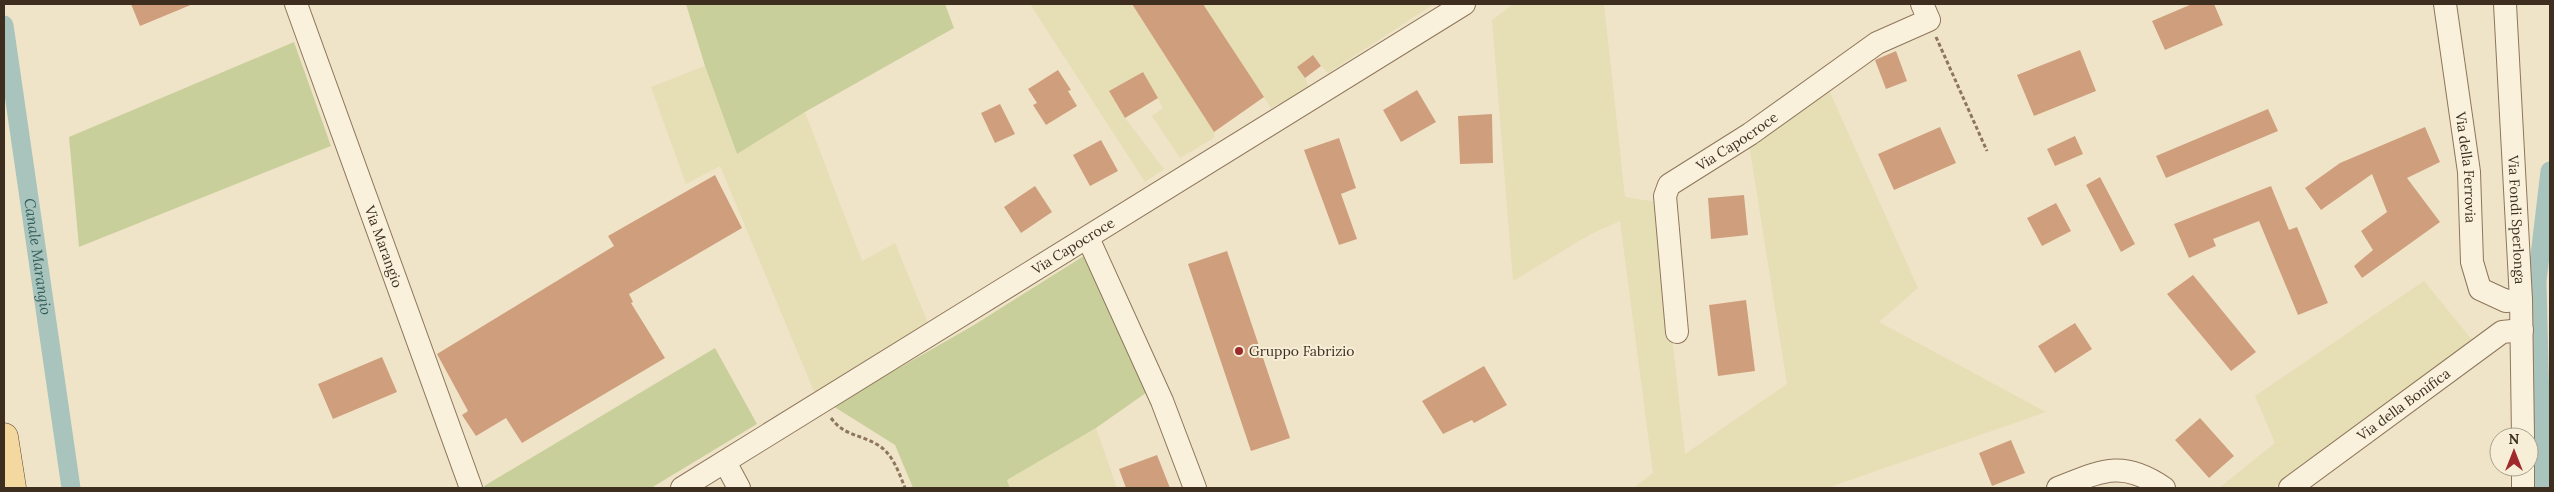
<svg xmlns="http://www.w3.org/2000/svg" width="2554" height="492" font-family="Lora,serif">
	<rect width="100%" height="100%" fill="#f0e4c8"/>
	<!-- farmland -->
	<path fill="#e6deb5" d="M1030 4H1132L1214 132V138L1180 158 1152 116 1163 108 1143 72 1109 91 1125 118 1164 169 1145 182Z
		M1203 4H1434L1328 73 1312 55 1297 67 1305 78 1309 88 1271 108Z
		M1513 4H1604L1625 197 1657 202 1685 454 1787 384 1749 144 1828 88 1918 288 1879 322 2046 412 1827 488H1633L1653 473 1620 221 1589 235 1513 281 1492 20Z
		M705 66 737 154 805 112 862 261 895 243 928 323 815 394 720 166 686 184 651 87Z
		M2424 281 2473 341 2273 488H2219L2275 443 2255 396Z
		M1096 428 1117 488H1010L1007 480Z"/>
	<!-- green -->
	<path fill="#c9cf9b" d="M686 4H945L954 28 805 112 737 154 705 66Z
		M294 42 331 146 79 247 69 137Z
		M1087 254 1150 390 1096 428 1007 480 1010 488H913L895 445 833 406 974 325Z
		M715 348 757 424 651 488H485L484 486Z"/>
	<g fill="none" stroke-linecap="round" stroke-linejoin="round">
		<!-- canal -->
		<g stroke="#a9c4bc" stroke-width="19">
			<path id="s1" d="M4 25 71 488"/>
			<path d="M2542 488 2537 281 2550 171"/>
		</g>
	</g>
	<!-- building -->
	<path fill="#cf9f7d" d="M131 4H193L140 26Z
		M1132 4H1203L1264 97 1214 132Z
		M2192 4H2214L2223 25 2165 50 2152 21Z
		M2080 50 2096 91 2034 116 2017 75Z
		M1896 51 1907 81 1886 89 1875 60Z
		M1313 55 1321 66 1305 78 1297 67Z
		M1058 70 1071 90 1068 91 1077 106 1046 125 1033 105 1037 103 1028 89Z
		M1143 72 1158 98 1125 118 1109 91Z
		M1417 90 1436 122 1401 142 1383 110Z
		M1000 104 1015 134 995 143 981 113Z
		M2268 109 2278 131 2166 178 2156 156Z
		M1492 114 1493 163 1460 164 1458 116Z
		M1940 127 1956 163 1894 190 1878 154Z
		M2425 127 2440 162 2407 178 2440 222 2362 278 2354 266 2373 250 2361 231 2387 212 2372 174 2321 210 2305 188 2340 163Z
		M2075 136 2083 154 2055 166 2047 149Z
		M1339 138 1356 188 1341 194 1357 239 1339 245 1304 150Z
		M1101 140 1118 171 1090 186 1073 155Z
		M715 175 742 228 629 294 633 302 631 303 665 358 522 443 506 418 476 436 462 415 468 411 437 354 614 246 608 236Z
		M2100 177 2135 244 2121 252 2086 185Z
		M1035 186 1052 212 1021 233 1004 207Z
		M2271 186 2289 230 2297 227 2328 303 2298 315 2259 221 2213 239 2216 246 2189 258 2174 224Z
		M1744 195 1748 235 1711 239 1708 198Z
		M2056 203 2071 231 2042 246 2027 218Z
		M1227 251 1290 438 1251 451 1188 264Z
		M2193 275 2256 352 2231 371 2167 294Z
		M1746 300 1755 371 1718 376 1709 305Z
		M2075 323 2092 349 2055 373 2038 346Z
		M382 357 397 392 333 419 318 384Z
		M1484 366 1507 405 1474 423 1472 420 1443 434 1422 401Z
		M2200 418 2234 456 2209 478 2175 440Z
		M2011 440 2025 473 1992 486 1979 453Z
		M1157 455 1170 488H1126L1119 469Z"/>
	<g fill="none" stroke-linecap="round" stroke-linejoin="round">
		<!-- minor casing -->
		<g stroke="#8d765c" stroke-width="24">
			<g id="minor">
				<path id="s2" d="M296 4 471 488"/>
				<path id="s3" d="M2445 4 2469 172 2472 262 2480 289 2506 301 2521 300"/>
				<path id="s4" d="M2505 4 2521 300 2523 437"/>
				<path d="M1088 238 1162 401 1195 488"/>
				<path id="s5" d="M1677 332 1665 196 1669 185 1750 134 1877 43 1929 20 1922 4"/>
				<path d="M725 462 739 488"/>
				<path d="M2523 467V488"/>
				<path id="s6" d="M682 488 1464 4"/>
				<path d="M2058 488C2101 471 2122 459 2164 488"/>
				<path id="s7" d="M2290 488 2502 332 2522 330"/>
			</g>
		</g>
		<!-- major casing -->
		<g stroke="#5b4430" stroke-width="29">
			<path id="major" d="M4 437 12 488"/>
		</g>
		<!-- path -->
		<path stroke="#8d765c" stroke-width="3" stroke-dasharray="4 2.5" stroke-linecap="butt" d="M1936 37 1987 151
			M831 418C844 436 860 434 878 445 893 454 899 473 905 488"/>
		<!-- minor -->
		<use href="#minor" stroke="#faf1dc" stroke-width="22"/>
		<!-- major -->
		<use href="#major" stroke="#f3d9a0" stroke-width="28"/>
	</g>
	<!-- markers -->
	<circle fill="#9e2a2b" stroke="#f7eed8" stroke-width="2" cx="1239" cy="351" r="5"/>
	<g text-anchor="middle" stroke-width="4" stroke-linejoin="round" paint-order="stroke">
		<!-- street labels -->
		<g font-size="14" fill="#3d2e20" stroke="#f7eed8">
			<text dy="5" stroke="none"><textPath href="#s5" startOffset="229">Via Capocroce</textPath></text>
			<text dy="5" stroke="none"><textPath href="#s3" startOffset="165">Via della Ferrovia</textPath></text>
			<text dy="5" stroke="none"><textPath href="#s4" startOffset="216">Via Fondi Sperlonga</textPath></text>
			<text dy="5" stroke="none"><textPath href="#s2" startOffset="258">Via Marangio</textPath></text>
			<text dy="5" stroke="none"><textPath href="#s6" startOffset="460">Via Capocroce</textPath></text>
			<text dy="5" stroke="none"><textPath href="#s7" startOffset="141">Via della Bonifica</textPath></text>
		</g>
		<!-- poi labels -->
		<g font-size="14" fill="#3d2e20" stroke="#f7eed8" text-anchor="start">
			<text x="1249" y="356">Gruppo Fabrizio</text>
		</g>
		<!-- water labels -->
		<g font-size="15" font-style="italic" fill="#2f5d5a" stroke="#f7eed8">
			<text dy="5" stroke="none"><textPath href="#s1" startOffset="234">Canale Marangio</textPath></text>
		</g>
	</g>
	<!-- border -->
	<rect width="2554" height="492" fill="none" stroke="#3d2e20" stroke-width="10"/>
	<!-- north arrow -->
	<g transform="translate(2514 452)"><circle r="24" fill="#f7eed8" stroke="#ada18e"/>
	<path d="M0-4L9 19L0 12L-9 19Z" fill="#9e2a2b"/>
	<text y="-8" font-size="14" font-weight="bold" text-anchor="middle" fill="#3d2e20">N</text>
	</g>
</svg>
